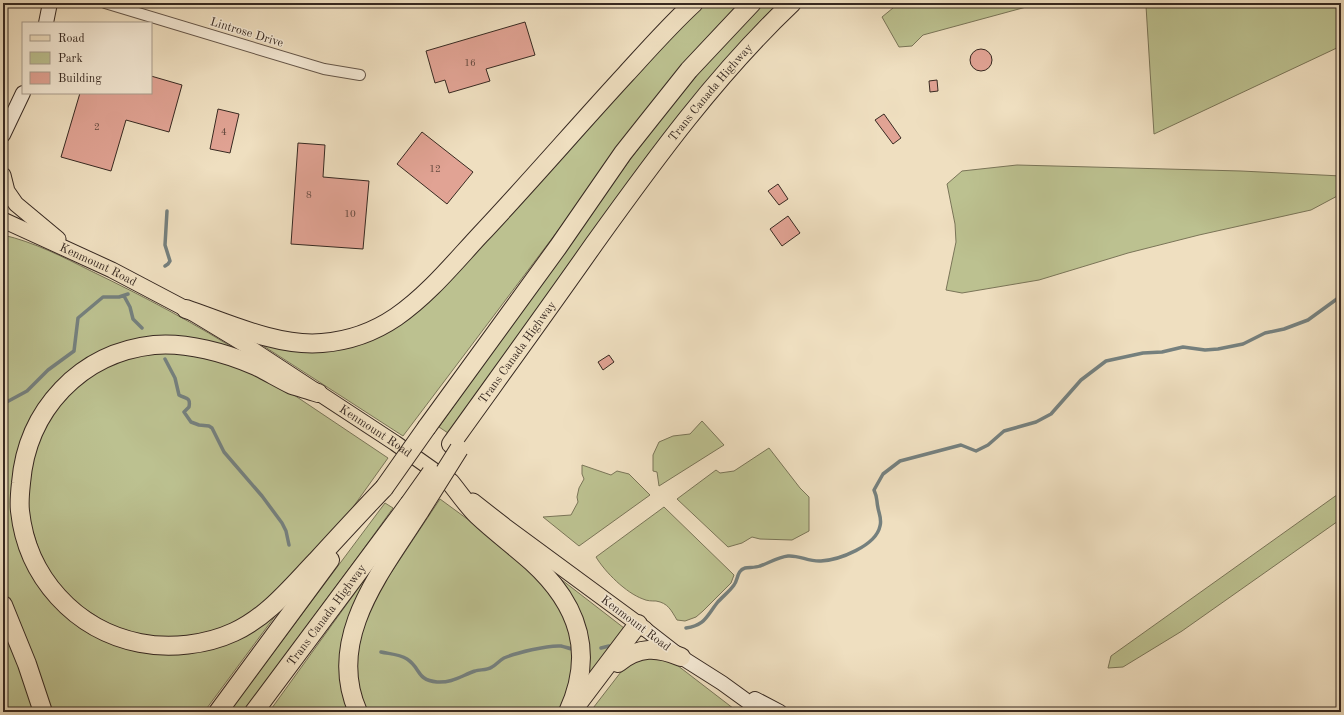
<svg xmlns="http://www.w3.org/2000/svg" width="1344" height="715" font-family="'Old Standard TT',serif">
	<rect width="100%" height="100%" fill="#efdfc0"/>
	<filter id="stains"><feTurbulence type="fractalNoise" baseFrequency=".005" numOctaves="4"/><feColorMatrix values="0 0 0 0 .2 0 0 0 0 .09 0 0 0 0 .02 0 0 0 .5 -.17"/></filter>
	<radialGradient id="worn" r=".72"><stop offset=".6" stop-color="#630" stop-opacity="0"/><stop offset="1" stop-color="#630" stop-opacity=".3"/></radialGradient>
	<!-- green -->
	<path fill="#bcc190" stroke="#7a7558" d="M700 3H743L630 135 403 436 248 336 272 343 378 332Z
		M764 3H779L762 19 731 53 647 156 448 433 439 427C484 364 529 300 574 237 633 154 691 75 764 3Z
		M899 3H1041L923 35 912 46 899 47 882 17Z
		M1121 3H1341V46L1154 134 1146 6Z
		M1017 165 1241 171 1341 176V194L1311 210 1199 235 1128 253 1039 280 962 293 946 290 956 242 955 224 947 184 962 171Z
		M3 235C34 242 63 257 91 271 145 297 196 324 246 356L198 342 78 368 14 476 58 606 167 650 284 604 204 712H49L33 665 3 591Z
		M164 350 233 363 291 393 388 458 336 531 279 595 246 620 188 639 124 634 62 594 35 550 24 484 47 418 80 380 121 358Z
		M702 421 724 445 659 486 657 472 653 471V455L659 442 673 436 690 434Z
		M769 448 800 488 809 497V531L792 540 760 539 752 537 742 543 728 547 677 499 716 470 720 473 734 471Z
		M582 465 611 475 617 471 629 474 650 495 579 546 543 517 571 515 578 502 577 497 579 488 584 479 582 474Z
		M1341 492V519L1182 631 1123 667 1108 668 1111 656Z
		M440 499 496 540 547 588 569 624 575 661 561 712H365L354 675 361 629 383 585Z
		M385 503 393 508 362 551 243 712H229Z
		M664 507 734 575 731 583 703 611 696 617 685 621 677 620C671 610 668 603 656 601 652 601 647 601 643 599 626 593 605 572 596 557Z
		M383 554 361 595 351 712H269Z
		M549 570 624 628 587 680Z
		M3 618 38 712H3Z
		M650 657 673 662 738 712H590L624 668 628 665Z"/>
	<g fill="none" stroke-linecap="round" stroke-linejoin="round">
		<!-- stream -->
		<path stroke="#75807e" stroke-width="3.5" d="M165 266 168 264 170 261 165 245 167 211
			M124 296 130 307 133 319 142 328
			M165 359 175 378 179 395C185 399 191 396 189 407L184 412 191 422 199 425 209 426 212 428 224 452 262 496 282 523 286 531 289 545
			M3 404 27 391 48 370 74 351 78 318 103 297H119L128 294
			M686 628C705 625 706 617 717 603 722 597 729 592 734 585 738 580 737 570 745 568 749 567 755 568 760 566 769 563 778 557 788 556 799 555 809 562 821 561 839 560 876 546 880 526 882 519 879 514 878 508 876 499 878 499 874 490L883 474 900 461 961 445 976 451 988 445 1004 431 1036 422 1051 414 1081 380 1106 361 1143 353 1162 352 1183 347 1205 350 1218 349 1243 344 1265 333 1284 329 1308 320 1341 296
			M601 648 609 646
			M381 652C390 654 399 654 407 659 421 668 416 680 437 682 452 683 461 676 475 671 480 669 486 671 492 667 496 665 500 660 504 658 516 653 547 645 561 646 565 647 568 648 572 649"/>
	</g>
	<!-- building -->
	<path fill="#e1a394" stroke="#372921" d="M525 22 535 55 486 69 490 81 449 93 445 80 435 83 426 51Z
		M970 60a11 11 0 1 1 22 0a11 11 0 1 1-22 0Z
		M151 76 182 85 169 132 126 120 111 171 61 157 80 93H151Z
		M937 80 938 91 930 92 929 81Z
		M218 109 239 114 230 153 210 149Z
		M884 114 901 138 893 144 875 120Z
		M422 132 473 172 447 204 397 164Z
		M298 143 325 145 323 177 369 181 363 249 291 244Z
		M778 184 788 199 779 205 768 191Z
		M788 216 800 233 782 246 770 229Z
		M609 355 614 362 603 370 598 362Z"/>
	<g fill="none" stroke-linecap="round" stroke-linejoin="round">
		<!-- minor casing -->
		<g stroke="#655649" stroke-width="12">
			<path id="minor" d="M105 3 324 69 360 75"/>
		</g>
		<!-- secondary casing -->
		<g stroke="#372921" stroke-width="16">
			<path id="secondary" d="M46 23 50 3
				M3 135 23 93
				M645 629 681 657 722 683 762 712
				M755 699 780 712"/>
		</g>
		<!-- primary casing -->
		<g stroke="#372921" stroke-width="17">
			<g id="primary">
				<path d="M3 175 7 191 16 204 58 239"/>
				<path id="s1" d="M3 220 112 270 186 309 244 344 395 443 443 477"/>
				<path d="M473 501 505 526 645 629"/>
			</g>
		</g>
		<!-- motorway casing -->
		<g stroke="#372921" stroke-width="20">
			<g id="motorway">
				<path d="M186 309C227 323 278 347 322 343 348 341 374 332 396 317 428 295 454 263 480 235 530 182 577 127 626 74 648 50 670 25 694 3"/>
				<path d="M318 393C310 390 301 388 292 385 280 379 268 372 256 366 226 353 187 342 154 345 80 353 27 410 21 483 20 492 19 502 20 511 27 577 75 630 140 643 170 649 206 645 234 632 267 617 291 587 316 561 338 537 361 512 384 488"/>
				<path d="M427 427 558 247 623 153 646 124 689 70 752 3"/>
				<path id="s2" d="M451 444C499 377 547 311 594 244 655 159 716 75 792 3"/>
				<path d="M450 482C459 493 467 505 477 515 495 532 514 546 532 562 579 605 595 653 568 712"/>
				<path d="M3 605 27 664 43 712"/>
				<path d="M618 663C639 646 657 647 681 657"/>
				<path d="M576 706 638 624"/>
				<path d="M218 712 330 560"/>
				<path id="s3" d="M254 712 409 504"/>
				<path d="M358 712C325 638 382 571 420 511"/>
			</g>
		</g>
		<!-- minor -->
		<use href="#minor" stroke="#f5ead6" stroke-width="10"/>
		<!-- secondary -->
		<use href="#secondary" stroke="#f5ead6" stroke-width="14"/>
		<!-- primary -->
		<use href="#primary" stroke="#efdfc0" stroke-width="15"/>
		<!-- motorway -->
		<use href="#motorway" stroke="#efdfc0" stroke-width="18"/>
		<!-- motorway-bridge casing -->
		<g stroke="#372921" stroke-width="20" stroke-linecap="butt">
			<path id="motorway-bridge" d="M384 488 427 427
				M409 504 431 473
				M420 511 459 449"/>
		</g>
		<!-- motorway-bridge -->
		<use href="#motorway-bridge" stroke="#efdfc0" stroke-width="18"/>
	</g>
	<g text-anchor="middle" stroke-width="3" stroke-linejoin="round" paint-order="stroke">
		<!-- number labels -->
		<g font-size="10" fill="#62483e">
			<text x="470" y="66">16</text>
			<text x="97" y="130">2</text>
			<text x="224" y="135">4</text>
			<text x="435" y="172">12</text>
			<text x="309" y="198">8</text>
			<text x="350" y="217">10</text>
		</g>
		<!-- street labels -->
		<g font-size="12" fill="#372921" stroke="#f5ead6">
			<text transform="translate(247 32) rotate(17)" y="4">Lintrose Drive</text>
			<text dy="4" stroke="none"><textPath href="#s2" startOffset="437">Trans Canada Highway</textPath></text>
			<text dy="4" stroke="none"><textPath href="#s1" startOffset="105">Kenmount Road</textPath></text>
			<text dy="4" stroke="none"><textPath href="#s2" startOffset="113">Trans Canada Highway</textPath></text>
			<text dy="4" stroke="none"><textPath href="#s1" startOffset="429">Kenmount Road</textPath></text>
			<text dy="4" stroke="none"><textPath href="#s3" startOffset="121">Trans Canada Highway</textPath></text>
			<text transform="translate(636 623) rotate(37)" y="4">Kenmount Road</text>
		</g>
	</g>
	<!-- margin -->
	<rect width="1344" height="715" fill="none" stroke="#efdfc0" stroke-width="16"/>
	<rect x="4" y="4" width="1336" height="707" fill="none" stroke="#372921" stroke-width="2"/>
	<rect x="8" y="8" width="1328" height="699" fill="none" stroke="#372921"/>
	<!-- legend -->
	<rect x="22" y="22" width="130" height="72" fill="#f5ead6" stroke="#a99d8e"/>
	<rect x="30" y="35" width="20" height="6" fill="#efdfc0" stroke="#a99d8e"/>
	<text x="58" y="42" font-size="12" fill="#372921">Road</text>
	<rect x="30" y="52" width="20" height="12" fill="#bcc190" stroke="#a99d8e"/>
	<text x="58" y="62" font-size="12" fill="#372921">Park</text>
	<rect x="30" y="72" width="20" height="12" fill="#e1a394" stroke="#a99d8e"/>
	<text x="58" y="82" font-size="12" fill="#372921">Building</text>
	<rect width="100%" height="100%" filter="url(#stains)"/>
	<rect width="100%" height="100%" fill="url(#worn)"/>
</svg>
